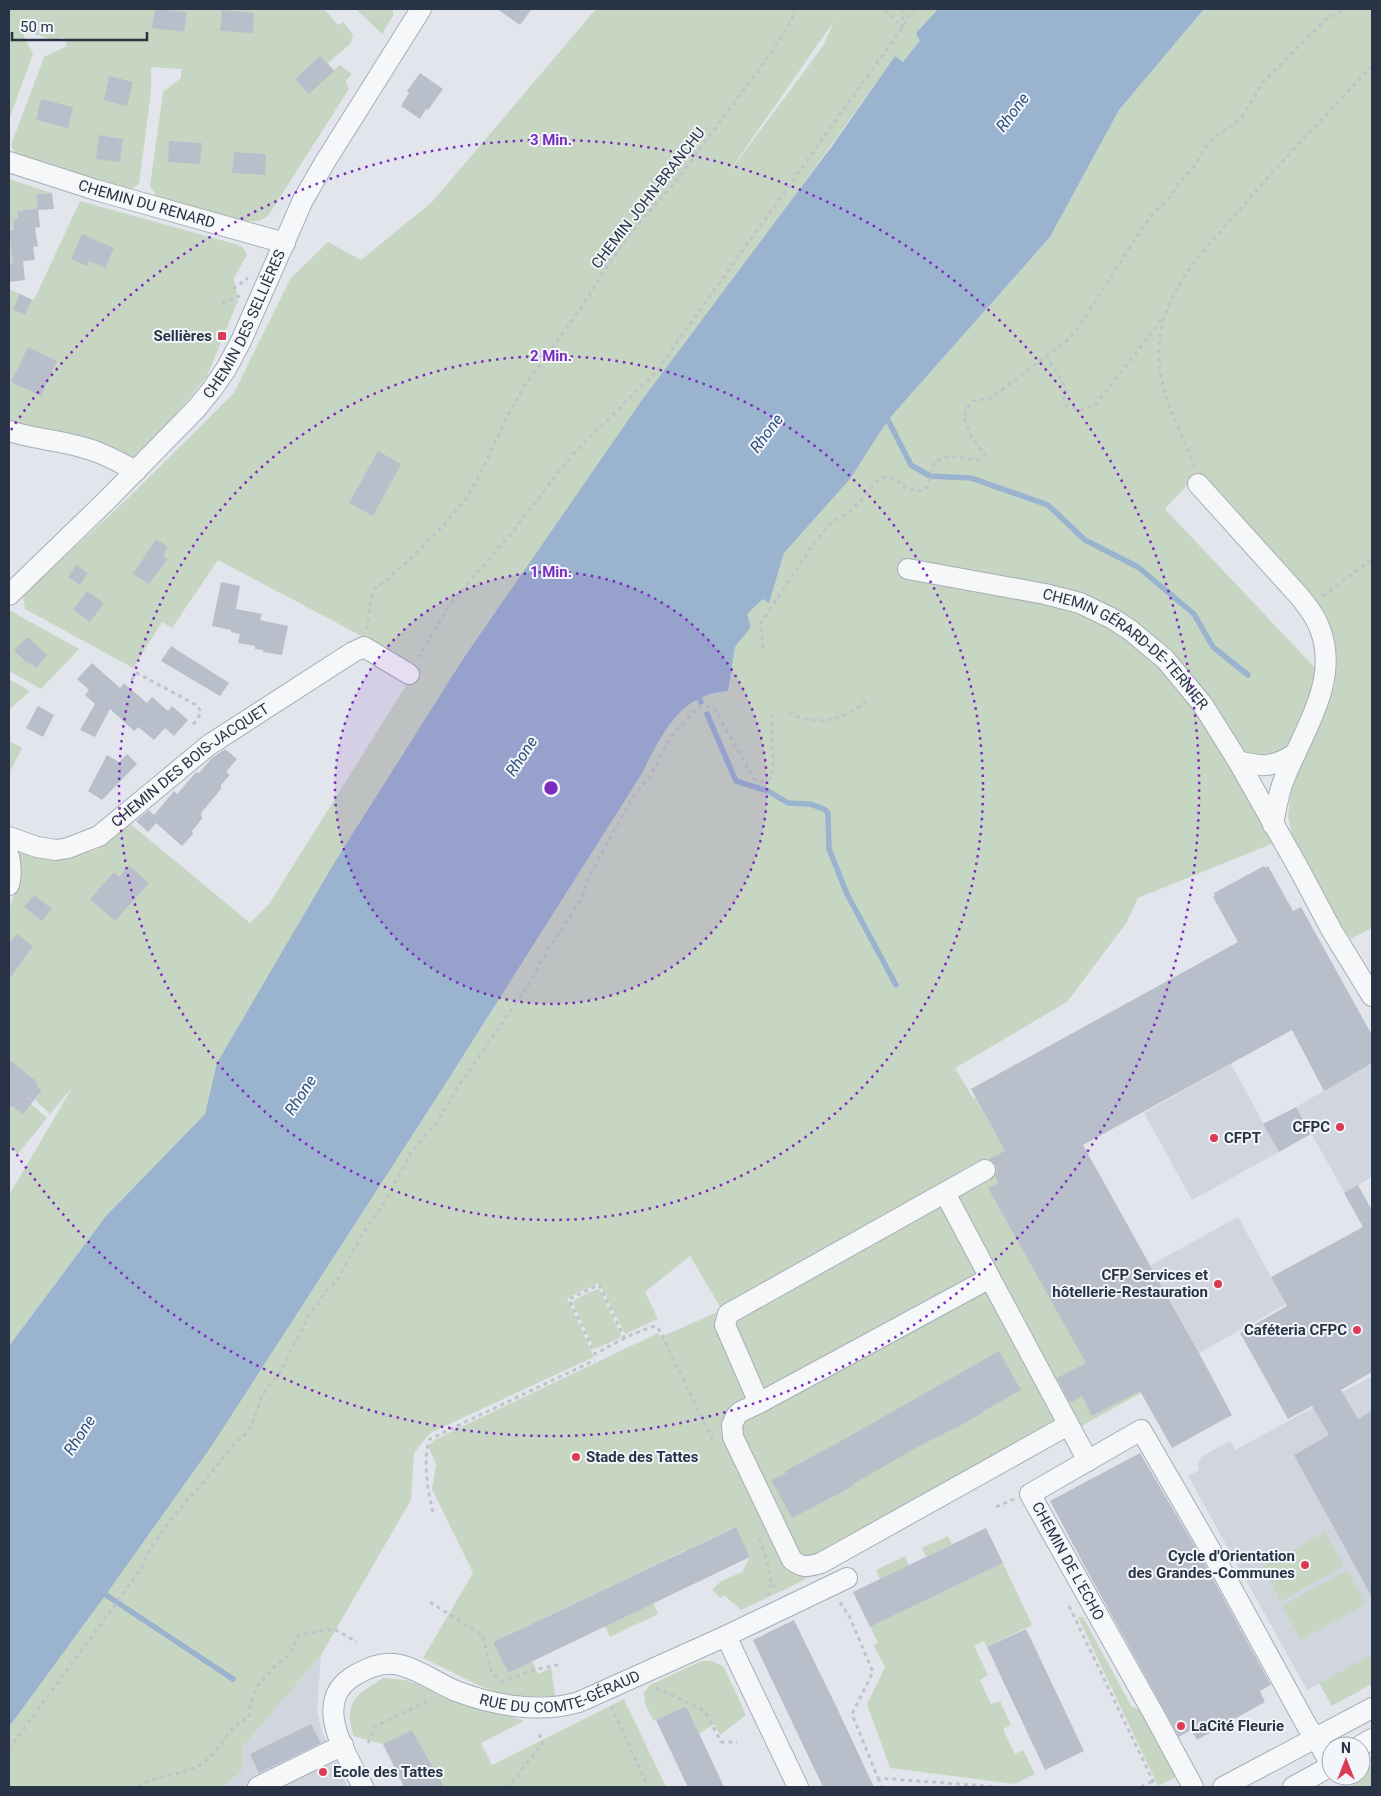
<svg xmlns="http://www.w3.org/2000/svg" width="1381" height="1796" font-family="Roboto,sans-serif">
	<rect width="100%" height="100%" fill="#e2e6ec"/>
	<!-- built -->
	<path fill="#d0d5de" d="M1372 1063V1177L1345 1193 1296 1107Z
		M1231 1064 1279 1152 1192 1200 1144 1113Z
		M1238 1217 1286 1304 1199 1353 1151 1265Z
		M1372 1376V1654L1307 1690 1188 1476 1199 1470 1198 1464 1201 1457 1230 1441 1235 1450Z
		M321 1655 317 1712 323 1734 348 1787H223L242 1771 243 1747Z"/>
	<!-- green -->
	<path fill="#c7d6c2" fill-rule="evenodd" d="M9 9H324L338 25 343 22 353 35 351 43 328 63 334 70 340 65 352 74 346 81 349 89 268 216 259 221H249L246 224 159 200 150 186 163 92 181 78V69L151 67V92L139 184 129 191 16 156 11 145 44 57 67 46 64 37 56 41 34 34 30 26 21 30 33 54 9 120Z
		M356 9H393V16L382 34Z
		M596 9H938L916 33 921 41 903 62 895 56 463 659 218 1063 205 1114 106 1216 9 1346V1195L72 1088 50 1114 35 1100 42 1090 11 1064V1061L9 1059V909L19 882 17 856 22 849 43 859 73 856 99 849 128 822 250 923 269 904 418 666 218 560 172 628 162 622 133 668 25 609 23 595 126 500 234 393 290 279 328 242 361 260 432 202ZM834 21 823 46 724 179Z
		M1204 9H1372V928L1351 939 1342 928 1292 836 1288 816 1291 792 1328 691 1335 687 1334 642 1325 612 1198 473 1165 509 1318 671C1314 689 1295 742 1281 751 1269 758 1241 759 1227 761L1274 843 1138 898 1127 922 1067 1002 955 1068 973 1098 975 1097 1141 1393 798 1583 741 1610 725 1596 720 1598 712 1590 721 1581 742 1572 750 1557 735 1527 493 1642 508 1673 532 1661 538 1674 551 1668 555 1696H507L480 1686 423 1658 473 1573 432 1489 436 1465 429 1448 430 1444 434 1440 658 1333 661 1337 722 1310 690 1256 645 1292 658 1319 625 1334 599 1283 567 1298 594 1357 430 1433 414 1453 411 1500 321 1655 243 1747 242 1771 223 1787H9V1727L110 1589 211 1447 439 1094 641 775C661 737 678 694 727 691L735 647 751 627 746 614 763 599 769 602 784 553 850 479 888 420 1050 237 1119 110Z
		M9 179 52 193 36 196 38 208 17 211 18 218 13 220 14 230 9 231 10 242 14 241 18 262 9 263Z
		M80 201 239 245 244 249 247 255 234 278 238 301 207 376 184 405 131 460 9 426V289L34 300Z
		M9 610 79 649 41 689 9 671Z
		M9 679 30 691 9 710Z
		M9 741 22 748 9 773Z
		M31 1104 47 1118 18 1154 9 1146V1105L14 1109Z
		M597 1289 600 1290 621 1335 620 1338 597 1348H594L573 1303 574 1300Z
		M1325 1532 1344 1566 1281 1601 1262 1567Z
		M948 1536 952 1544 926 1557 922 1548Z
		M905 1556 909 1565 880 1579 876 1570Z
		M1003 1563 1032 1625 987 1647 984 1641 974 1646 988 1675 980 1680 991 1704 1000 1701 1011 1725 1003 1729 1015 1754 1023 1750 1035 1774 1015 1784 890 1768 867 1704 885 1667 873 1645 878 1643 870 1627Z
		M1347 1570 1366 1604 1301 1640 1282 1606Z
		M653 1603 658 1614 610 1637 605 1626Z
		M1078 1617H1083L1131 1706 1146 1714 1180 1775 1158 1786Z
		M1372 1654V1684L1332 1706 1319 1683Z
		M701 1661H712L724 1667 746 1715 720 1735 714 1724 699 1734 686 1706 654 1721 645 1704 644 1693 650 1685Z
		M383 1678 405 1680 524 1721 481 1743 492 1765 624 1699 666 1787H444L412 1730 383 1744 354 1736C349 1725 347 1708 356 1698 362 1690 375 1684 383 1678Z
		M1372 1765V1787H1354L1349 1778 1361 1776V1771Z"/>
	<!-- water -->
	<path fill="#9ab3cf" d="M938 9H1204L1119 110 1050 237 888 420 850 479 784 553 769 603 763 599 747 614 751 627 735 647 728 691C678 694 661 737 641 775L439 1094 211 1447 110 1589 9 1727V1346L106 1216 205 1114 217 1063 333 865 463 659 642 400 832 146 895 56 903 62 920 41 916 33Z"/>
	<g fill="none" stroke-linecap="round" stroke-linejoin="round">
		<!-- stream -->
		<path stroke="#9ab3cf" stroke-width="5.5" d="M888 420 911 465 930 476 971 478 1048 505 1085 540 1138 567 1194 614 1213 647 1248 675
			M699 698 701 702
			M707 714 736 781 768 791 788 803 810 804 824 809 828 813 829 849 847 894 896 985
			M99 1592 106 1595 233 1679"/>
	</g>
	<!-- building -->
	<path fill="#b9bfca" d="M155 9 187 12 184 32 152 28Z
		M497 9H532L520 25Z
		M222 10 254 13 253 33 220 31Z
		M320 56 334 71 309 94 295 79Z
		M420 73 443 89 428 110 426 109 420 119 401 106 409 93 407 91Z
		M109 76 133 82 127 106 104 100Z
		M41 99 73 107 68 128 36 120Z
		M99 135 123 139 120 162 96 159Z
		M169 141 202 143 200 164 168 162Z
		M234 152 266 154 265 175 232 173Z
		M52 193 54 209 38 210 36 195Z
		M38 208 40 227 35 228 38 246 33 247 35 260 23 261 25 280 9 282V263H13L9 231 14 230 13 220 18 218 17 211Z
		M82 234 114 248 105 268 89 261 87 266 71 259Z
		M20 294 32 300 25 315 13 309Z
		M28 347 57 361 41 396 11 382Z
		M378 451 401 464 373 516 349 503Z
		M156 539 168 547 163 556 168 559 149 584 133 574Z
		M76 565 88 573 80 585 68 577Z
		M221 582 240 586 236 609 262 614 260 620 288 626 282 655 263 652V650L255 649V646L238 643 240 634 231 632V630L212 626Z
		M87 591 104 603 90 622 73 610Z
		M28 637 47 655 36 668 29 662 28 664 14 650Z
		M171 646 229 683 220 696 161 661Z
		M92 663 120 688 124 683 147 703 152 697 168 711 172 706 188 720 174 736 165 728 154 740 138 727 134 731 110 709 95 737 80 730 95 704 85 695 89 690 77 679Z
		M38 706 54 715 43 737 26 728Z
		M225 749 237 759 226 772 230 775 221 785V789L201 813 202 819 192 831 193 834 182 846 156 823 148 832 136 821 149 810 154 815 174 791 177 794 179 792 196 772 199 773 212 758Z
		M127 754 137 764 102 800 88 791 107 755 119 762Z
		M129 865 149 883 115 921 90 899 114 872 119 877Z
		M1264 866 1266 868 1268 866 1293 911 1301 907 1372 1035V1063L1324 1091 1292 1030 1083 1145 1199 1353 1232 1415 1172 1448 1140 1391 1092 1416 1082 1396 1070 1403 1057 1378 1086 1363 988 1188 998 1183 995 1176 997 1171 996 1165 989 1159 1005 1151 971 1089 1238 942 1213 897 1215 896 1214 893Z
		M34 895 52 909 42 921 24 907Z
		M17 934 33 946 9 980V944Z
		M9 1059 37 1082V1086L42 1090 23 1114 9 1105Z
		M1296 1107 1311 1134 1279 1152 1263 1124Z
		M1358 1185 1372 1210V1372L1341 1390 1358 1419 1372 1411V1597L1294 1455 1329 1435 1312 1406 1288 1419 1240 1333 1287 1306 1271 1277 1363 1227 1344 1193Z
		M999 1351 1021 1390 982 1412V1413L965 1423 921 1445 853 1484 854 1485 842 1492 792 1518 771 1480 786 1473 785 1471 832 1446Z
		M1140 1453 1200 1555 1271 1685 1260 1691 1265 1702 1197 1740 1191 1730 1179 1737 1084 1565 1050 1501Z
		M736 1527 750 1557 508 1673 493 1642Z
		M986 1528 1003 1563 870 1627 853 1592Z
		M794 1620 837 1708 874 1787H823L753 1640Z
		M1026 1629 1084 1751 1045 1770 987 1647Z
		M686 1706 713 1763 724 1787H688L683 1777 656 1720Z
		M311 1724 321 1743 259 1773 250 1754Z
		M412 1730 438 1776 444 1787H404L383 1744Z"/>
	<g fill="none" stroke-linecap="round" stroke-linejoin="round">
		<!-- minor casing -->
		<g stroke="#a6adb7" stroke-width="22">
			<g id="minor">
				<path id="s1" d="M9 162 96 190 285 243"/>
				<path d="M9 431C37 440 69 441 97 452 110 457 123 464 136 471"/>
				<path d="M1198 484 1300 597C1308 607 1316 617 1320 629 1340 681 1303 731 1285 777 1278 793 1276 809 1273 825"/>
				<path id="s2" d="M908 569 1045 594 1080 603 1113 619 1130 630 1165 659 1203 705 1238 761 1299 869 1332 931 1372 996"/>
				<path id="s3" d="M9 595 107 500 196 409 213 388 226 369 241 341 303 200 325 162 421 9"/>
				<path d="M1238 761C1263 768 1275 767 1296 753"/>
				<path id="s4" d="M9 837 37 847 56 850 68 848 99 836 209 745 353 652 364 647 409 674"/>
				<path d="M9 856C11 866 12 875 9 885"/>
				<path d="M945 1193 990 1278"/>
				<path d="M759 1403 725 1325 728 1314 985 1170"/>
				<path d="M1068 1425 821 1563C808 1567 802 1568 792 1560L733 1437 732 1425 736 1416 740 1412 759 1403 990 1278 1088 1461"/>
				<path d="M726 1636 798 1787"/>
				<path d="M1360 1746 1372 1739"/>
				<path d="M258 1787 343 1745"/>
				<path id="s5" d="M363 1787C346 1753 309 1700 357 1674 371 1666 385 1661 400 1665 420 1670 437 1683 456 1691 493 1705 539 1714 579 1702L726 1636 847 1578"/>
				<path d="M1193 1787 1152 1711 1030 1494 1141 1430 1210 1549 1307 1726 1316 1738 1331 1765"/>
				<path d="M1223 1787 1372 1708"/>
				<path d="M1293 1787 1331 1766"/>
			</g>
		</g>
		<!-- path -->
		<path stroke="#c0c4ca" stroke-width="3" stroke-dasharray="4 4" stroke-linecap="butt" d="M885 9 902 28
			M902 28 903 9
			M233 289 248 278
			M222 303 240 296
			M1046 355 1066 388 1063 402 1065 405 1081 410 1096 404 1164 317
			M1194 467C1182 430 1161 399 1159 359 1156 292 1209 246 1249 199 1289 153 1331 110 1372 66
			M1323 596 1372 559
			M367 629 372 591 388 579 412 557 441 528 465 500 479 476 509 413 525 385 581 308 607 266 635 228 677 180 774 49 791 22 795 9
			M763 648 761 623 816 540 830 524 850 511 863 498 879 479 885 477 896 480 907 489 922 491 927 487 935 461 950 456 977 460 985 455 972 438 964 418 967 408 973 401 991 398 1015 380 1069 339 1080 325 1143 227 1151 216 1169 198 1180 182 1193 168 1206 147 1216 136 1235 123 1244 114 1263 82 1325 20 1346 9
			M418 658 451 603 514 530 571 456 655 373 902 28 914 9
			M131 680 137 673 198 706 201 713 191 728
			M789 712C813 728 849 720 868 698
			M27 1097 31 1100
			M625 1339 599 1285 569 1299 595 1354C614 1344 635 1331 656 1326L660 1331 714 1443
			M996 1507 1014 1499
			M433 1512C428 1492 422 1459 430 1439L595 1360
			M759 1539 766 1557 771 1582 778 1591
			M768 1596 771 1582
			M430 1602 483 1636 491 1671 501 1682
			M840 1602 850 1618 873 1672 852 1714 878 1778 999 1787
			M1069 1606 1156 1787
			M501 1682 533 1670 557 1665 559 1670
			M656 1688 700 1708 707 1715 721 1742H737
			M611 1706 648 1787
			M368 1743 374 1727 431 1699
			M9 1749 115 1605 141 1568 151 1548 166 1526 187 1500 206 1480 232 1446 246 1434 251 1427 263 1394 281 1371 292 1347 301 1333 307 1318 325 1292 336 1282 363 1233 382 1206 412 1151 437 1122 460 1084 526 989 549 948 581 900 588 878 633 797 649 778 671 737 695 710 702 706H708L715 710 754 779 760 782 767 781 772 777 773 770 772 715
			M878 1778 882 1787
			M138 1787C157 1773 183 1777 203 1763 222 1750 226 1726 249 1718L250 1704 259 1684 274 1667 290 1654 297 1637 302 1634 334 1629 357 1642
			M505 1787 512 1782 543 1743 539 1734
			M1141 1787 1153 1781"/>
		<!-- minor -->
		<use href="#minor" stroke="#f5f7f9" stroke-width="20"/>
	</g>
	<!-- distance rings -->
	<circle cx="551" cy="788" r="216" fill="#7b2cbf" fill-opacity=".12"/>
	<g fill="none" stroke="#7b2cbf" stroke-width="2.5" stroke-dasharray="2.5 5">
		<circle cx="551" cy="788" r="216"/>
		<circle cx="551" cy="788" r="432"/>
		<path d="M11 430A648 648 0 1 1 11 1146"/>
	</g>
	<!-- markers -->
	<g fill="#db3c54" stroke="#f2f5f9" stroke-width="2">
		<rect x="217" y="331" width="10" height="10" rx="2.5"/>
		<circle cx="1340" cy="1127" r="5"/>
		<circle cx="1214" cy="1138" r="5"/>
		<circle cx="1218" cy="1284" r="5"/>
		<circle cx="1357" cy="1330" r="5"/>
		<circle cx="576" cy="1457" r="5"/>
		<circle cx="1305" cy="1565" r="5"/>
		<circle cx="1181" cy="1726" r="5"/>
		<circle cx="323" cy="1772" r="5"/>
	</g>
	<g text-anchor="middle" stroke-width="4" stroke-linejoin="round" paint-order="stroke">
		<!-- street labels -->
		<g font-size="15" fill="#283345" stroke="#f2f5f9">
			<text transform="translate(648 198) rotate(-52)" y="5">CHEMIN JOHN-BRANCHU</text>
			<text dy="5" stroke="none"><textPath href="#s1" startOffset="144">CHEMIN DU RENARD</textPath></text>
			<text dy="5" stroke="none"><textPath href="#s3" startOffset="362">CHEMIN DES SELLIÈRES</textPath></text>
			<text dy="5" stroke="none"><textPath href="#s2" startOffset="239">CHEMIN GÉRARD-DE-TERNIER</textPath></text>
			<text dy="5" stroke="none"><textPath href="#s4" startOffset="210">CHEMIN DES BOIS-JACQUET</textPath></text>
			<text transform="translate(1068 1561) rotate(61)" y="5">CHEMIN DE L'ECHO</text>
			<text dy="5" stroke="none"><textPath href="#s5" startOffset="344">RUE DU COMTE-GÉRAUD</textPath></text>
		</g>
		<!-- poi labels -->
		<g font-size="15" font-weight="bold" fill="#283345" stroke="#f2f5f9" text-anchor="end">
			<text x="212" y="341">Sellières</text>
			<text x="1330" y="1132">CFPC</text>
			<text x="1224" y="1143" text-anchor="start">CFPT</text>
			<text x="1208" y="1280">CFP Services et<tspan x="1208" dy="17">hôtellerie-Restauration</tspan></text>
			<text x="1347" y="1335">Caféteria CFPC</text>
			<text x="586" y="1462" text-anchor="start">Stade des Tattes</text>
			<text x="1295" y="1561">Cycle d'Orientation<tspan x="1295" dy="17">des Grandes-Communes</tspan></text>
			<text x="1191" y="1731" text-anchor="start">LaCité Fleurie</text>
			<text x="333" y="1777" text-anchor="start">Ecole des Tattes</text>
		</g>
		<!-- water labels -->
		<g font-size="16" font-style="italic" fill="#2e517e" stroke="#f2f5f9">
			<text transform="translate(1012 112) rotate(-53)" y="6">Rhone</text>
			<text transform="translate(766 433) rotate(-53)" y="6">Rhone</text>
			<text transform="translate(521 756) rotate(-57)" y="6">Rhone</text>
			<text transform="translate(300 1095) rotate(-57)" y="6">Rhone</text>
			<text transform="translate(79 1435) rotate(-57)" y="6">Rhone</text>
		</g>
	</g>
	<circle cx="551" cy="788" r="8" fill="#7b2cbf" stroke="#f2f5f9" stroke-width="2.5"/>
	<g font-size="15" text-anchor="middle" font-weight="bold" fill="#7b2cbf" stroke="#f2f5f9" stroke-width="4" stroke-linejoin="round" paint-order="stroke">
		<text x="551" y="145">3 Min.</text>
		<text x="551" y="361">2 Min.</text>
		<text x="551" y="577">1 Min.</text>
	</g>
	<!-- border -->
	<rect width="1381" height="1796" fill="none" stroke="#283345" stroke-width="20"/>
	<!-- north arrow -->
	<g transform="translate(1346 1761)"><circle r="24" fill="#f2f5f9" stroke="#a1a7b1"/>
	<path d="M0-4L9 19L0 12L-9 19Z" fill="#db3c54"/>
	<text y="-8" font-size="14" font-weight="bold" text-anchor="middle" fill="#283345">N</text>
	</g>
	<!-- scale -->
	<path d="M12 32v8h135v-8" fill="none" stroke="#283345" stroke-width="2.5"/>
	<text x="20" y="32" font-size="15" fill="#283345" stroke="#f2f5f9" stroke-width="4" paint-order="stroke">50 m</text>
</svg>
